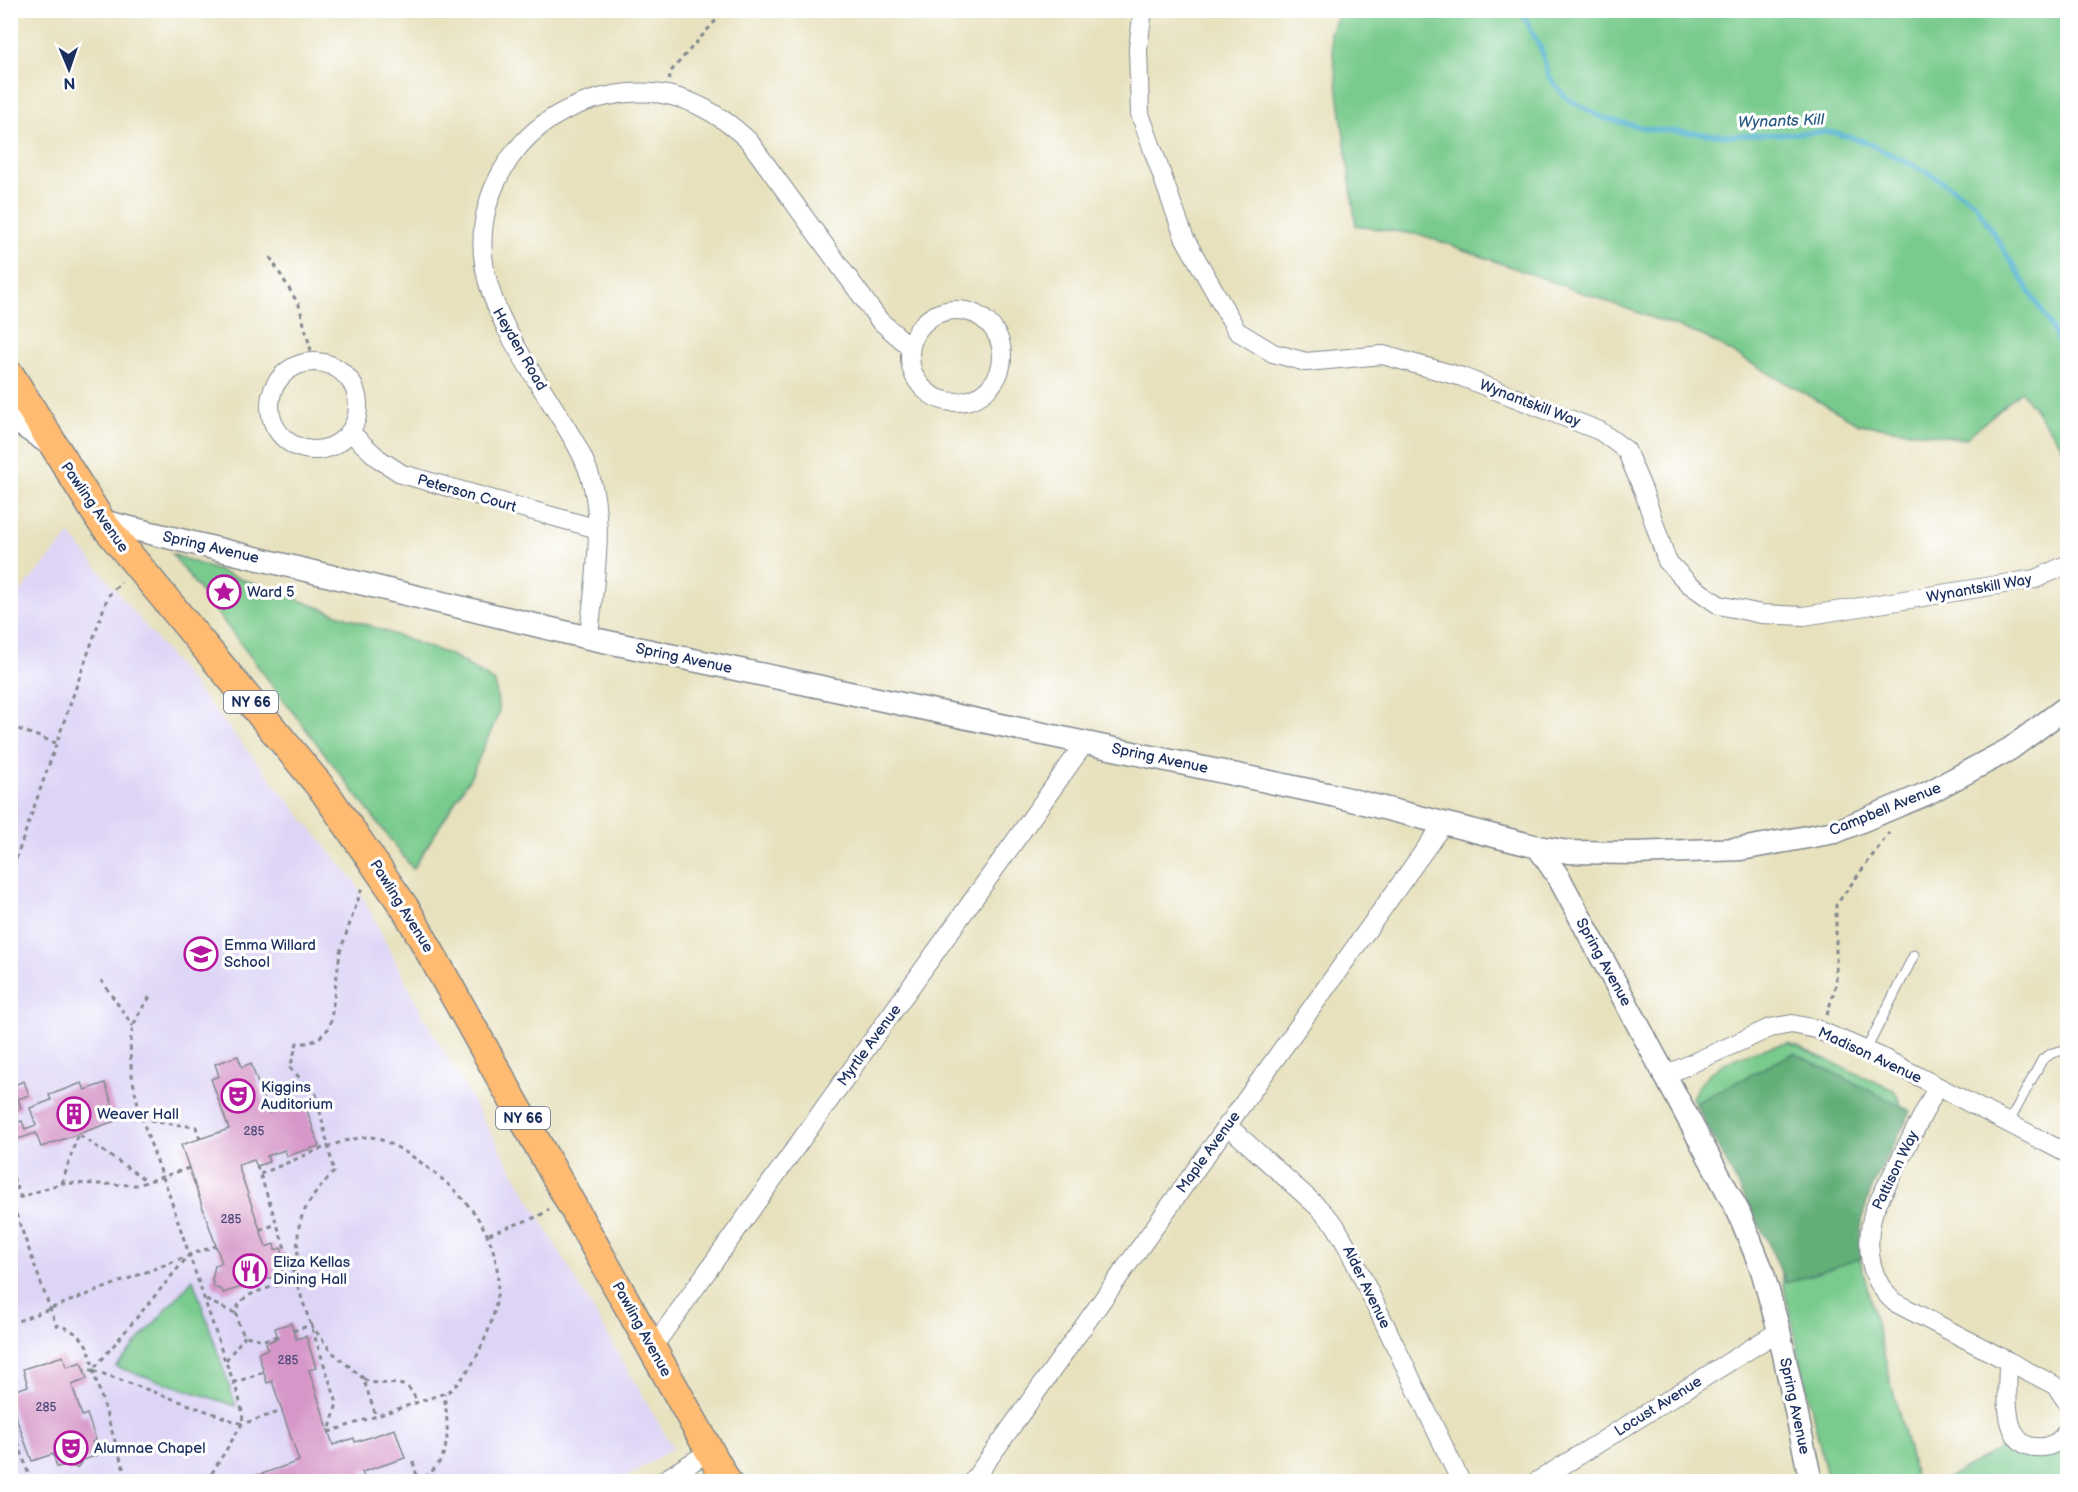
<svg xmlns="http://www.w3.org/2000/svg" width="2078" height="1492" font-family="'Balsamiq Sans',sans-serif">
	<rect width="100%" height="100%" fill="#fff"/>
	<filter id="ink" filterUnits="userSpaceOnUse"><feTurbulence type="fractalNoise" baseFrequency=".0167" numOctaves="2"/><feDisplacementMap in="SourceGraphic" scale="12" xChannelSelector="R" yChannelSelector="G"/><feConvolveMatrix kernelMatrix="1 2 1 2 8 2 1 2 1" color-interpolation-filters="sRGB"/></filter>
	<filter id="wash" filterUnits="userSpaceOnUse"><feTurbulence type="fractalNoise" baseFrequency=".008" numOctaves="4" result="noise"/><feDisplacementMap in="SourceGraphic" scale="24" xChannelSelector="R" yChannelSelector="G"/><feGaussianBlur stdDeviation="1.35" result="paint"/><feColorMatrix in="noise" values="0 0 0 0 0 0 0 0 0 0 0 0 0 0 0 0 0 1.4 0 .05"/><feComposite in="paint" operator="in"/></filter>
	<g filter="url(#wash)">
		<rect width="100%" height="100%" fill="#e7e1bd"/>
		<!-- built -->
		<path fill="#ded5f6" d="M70 534 355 882 423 1015 673 1448 620 1481 11 1482V603Z"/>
		<!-- green -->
		<path fill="#79cb8d" stroke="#4a7d76" stroke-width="1.5" d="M1342 10 2067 11V453L2021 391 1965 439 1859 424 1703 336 1422 235 1356 226 1330 32Z
			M172 554 453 656 495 682 499 713 471 776 413 869Z
			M1789 1043 1894 1090 1905 1112 1862 1207 1856 1244 1916 1481H1828L1777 1256 1692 1098C1707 1062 1753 1050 1789 1043Z
			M193 1279 236 1406 116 1367Z
			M2010 1442C2025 1462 2049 1460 2067 1446V1481L1941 1482Z"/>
		<!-- forest -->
		<path fill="#62af78" stroke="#3e6f6b" stroke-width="1.5" d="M1794 1053 1911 1111C1889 1156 1852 1206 1862 1258L1786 1283 1767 1240 1695 1103Z"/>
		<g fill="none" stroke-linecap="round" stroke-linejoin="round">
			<!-- stream -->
			<path stroke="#51b2d0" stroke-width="5" d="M1521 10 1542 51 1548 75 1566 98 1603 118 1649 129 1730 136 1831 132 1863 141 1927 172 1974 202 2048 321 2068 360"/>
		</g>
		<g id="blocks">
			<!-- building -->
			<path fill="#d697c8" d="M238 1056 242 1067 251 1063 268 1113 304 1101 319 1146 287 1156 285 1150 267 1156 269 1162 257 1166 254 1160 238 1165 266 1247 274 1244 275 1250 281 1248 286 1261 282 1269 283 1274 223 1293 222 1290 214 1287 212 1280 215 1265 222 1263 181 1145 229 1129 211 1079 219 1076 215 1064Z
				M24 1081 29 1095 18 1099 21 1108 10 1112V1082L12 1086Z
				M82 1083 85 1090 105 1083 118 1120 41 1147 36 1133 10 1142V1112L15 1123 22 1121 25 1129 36 1125 30 1108 51 1100 49 1095Z
				M291 1323 296 1339 306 1336 316 1368 309 1370 333 1445 354 1438 355 1442 395 1429 405 1458 362 1472 366 1482H342V1479L335 1482H239L299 1461 272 1381 267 1383 258 1353 268 1349 266 1343 278 1338 275 1328Z
				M63 1356 67 1367 81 1362 87 1379 72 1385 82 1416 87 1414 96 1440 92 1442 96 1456 83 1460 77 1468 66 1465 57 1467 53 1454 32 1461 10 1401V1392L28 1386 23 1369Z"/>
		</g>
	</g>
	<g filter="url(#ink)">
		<use href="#blocks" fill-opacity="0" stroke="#81888e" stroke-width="1.5"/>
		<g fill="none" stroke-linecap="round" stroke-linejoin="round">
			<!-- service casing -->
			<g stroke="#81888e" stroke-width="11">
				<path id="service" d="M1866 1050 1914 955
					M2008 1124 2042 1060 2052 1053 2068 1049"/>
			</g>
			<!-- minor casing -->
			<g stroke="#81888e" stroke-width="20">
				<path id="minor" d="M1143 10 1138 48 1140 114 1184 237 1237 331 1273 353 1306 362 1383 355 1462 377 1600 431 1626 450 1643 490 1667 561 1689 584 1719 605 1761 614 1804 616 2035 579 2068 564
					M910 356a46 46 0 1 1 92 0a46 46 0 1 1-92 0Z
					M270 406a44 44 0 1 1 88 0a44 44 0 1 1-88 0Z
					M350 432 379 459 402 474 598 529
					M589 638C593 586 606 527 590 476 583 454 571 435 559 416 512 339 450 263 502 171 522 136 552 112 592 100 655 82 702 97 749 141L879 320 909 346
					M1666 1075 1770 1028 1792 1024 1816 1029 1879 1056 2068 1154
					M1937 1087 1874 1210C1865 1244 1867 1277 1894 1302L2008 1361
					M1227 1125 1319 1208 1335 1225 1348 1248 1461 1482
					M653 1347 1085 743
					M2068 1404 2056 1386 2008 1361C2008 1389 1999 1452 2043 1447 2054 1446 2063 1439 2068 1428
					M661 1482 710 1451
					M972 1482 1444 823
					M1536 1482 1779 1331"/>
			</g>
			<!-- tertiary casing -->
			<g stroke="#81888e" stroke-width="25">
				<path id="tertiary" d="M10 417 51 445
					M101 521 589 638 1332 795 1538 847 1569 852 1635 853 1741 849 1835 832 1928 793 2010 749 2068 706
					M1538 847 1559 878 1739 1213 1762 1270 1779 1331 1811 1482"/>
			</g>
			<!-- primary casing -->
			<g stroke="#81888e" stroke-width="31">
				<path id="primary" d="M10 375 101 521 324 791 407 911 727 1482"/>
			</g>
			<!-- path -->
			<path stroke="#81888e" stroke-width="3" stroke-dasharray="4.5 4.5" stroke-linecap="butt" d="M669 80 672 70 725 10
				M270 257 299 305 314 362
				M10 726 56 743
				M10 876 108 596 121 582
				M101 980 133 1026
				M150 997C141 1009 133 1022 131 1037 126 1089 151 1143 168 1191 186 1246 205 1300 223 1355 229 1371 246 1408 242 1424L93 1370 189 1255 216 1246
				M1827 1015 1836 984V905L1889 833
				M142 1117 156 1122 196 1127 200 1139
				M257 1166 260 1174C292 1162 335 1139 368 1137 381 1136 413 1156 424 1165 484 1208 517 1263 486 1336 477 1357 467 1377 448 1392L329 1432 337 1403 260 1174
				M10 1169 21 1198
				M62 1183 78 1134 147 1181
				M10 1197 56 1325C81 1331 91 1345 93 1370L84 1371
				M10 1201 62 1183 137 1185 189 1168
				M260 1230 277 1224
				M489 1234 539 1216 549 1209
				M295 1273C299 1260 297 1248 298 1235 299 1210 318 1189 334 1172L316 1094 290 1068 297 1043H310L320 1037 330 1027 340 952 362 888
				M206 1300 237 1314
				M10 1324 188 1256
				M293 1331 311 1325 332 1352 363 1378 376 1416
				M277 1336 264 1340 245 1336C218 1295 261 1291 290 1282L296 1277
				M226 1360 245 1336
				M93 1370 126 1477
				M364 1379C383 1390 410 1373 416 1402
				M233 1383 264 1372
				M10 1417 31 1482
				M413 1462 418 1480
				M111 1482 126 1477 129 1482
				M205 1482 211 1474
				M214 1482 212 1473 242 1424 282 1411
				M417 1482C455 1461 448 1429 444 1393"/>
			<!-- service -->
			<use href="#service" stroke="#fff" stroke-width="9"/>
			<!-- minor -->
			<use href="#minor" stroke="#fff" stroke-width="18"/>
			<!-- tertiary -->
			<use href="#tertiary" stroke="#fff" stroke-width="22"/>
			<!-- primary -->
			<use href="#primary" stroke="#ffbb71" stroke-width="28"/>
		</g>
	</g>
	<!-- icons -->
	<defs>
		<g id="sight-ring" transform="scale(1.725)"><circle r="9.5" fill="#fff" stroke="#b5179e" stroke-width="1.5"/><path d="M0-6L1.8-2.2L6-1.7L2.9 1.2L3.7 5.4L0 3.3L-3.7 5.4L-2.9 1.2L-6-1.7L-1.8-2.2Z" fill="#b5179e"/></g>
		<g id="school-ring" transform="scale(1.725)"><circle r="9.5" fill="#fff" stroke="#b5179e" stroke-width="1.5"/><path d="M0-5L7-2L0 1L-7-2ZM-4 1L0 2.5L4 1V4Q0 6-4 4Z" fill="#b5179e"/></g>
		<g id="theatre-ring" transform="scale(1.725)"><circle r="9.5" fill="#fff" stroke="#b5179e" stroke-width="1.5"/><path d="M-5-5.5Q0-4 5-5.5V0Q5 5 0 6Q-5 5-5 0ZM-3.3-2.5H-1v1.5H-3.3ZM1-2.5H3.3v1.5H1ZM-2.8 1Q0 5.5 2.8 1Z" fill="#b5179e"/></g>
		<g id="building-ring" transform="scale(1.725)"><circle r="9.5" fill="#fff" stroke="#b5179e" stroke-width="1.5"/><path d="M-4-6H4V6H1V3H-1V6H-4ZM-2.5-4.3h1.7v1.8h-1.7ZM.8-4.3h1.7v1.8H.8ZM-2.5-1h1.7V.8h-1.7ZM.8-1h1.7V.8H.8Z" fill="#b5179e"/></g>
		<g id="restaurant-ring" transform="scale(1.725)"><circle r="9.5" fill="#fff" stroke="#b5179e" stroke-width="1.5"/><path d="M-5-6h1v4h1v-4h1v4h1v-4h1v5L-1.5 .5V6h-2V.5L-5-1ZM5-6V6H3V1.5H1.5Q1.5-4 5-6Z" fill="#b5179e"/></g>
	</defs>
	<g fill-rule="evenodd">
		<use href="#sight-ring" x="224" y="592"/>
		<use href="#school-ring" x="201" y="954"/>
		<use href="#theatre-ring" x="238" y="1096"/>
		<use href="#building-ring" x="74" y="1114"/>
		<use href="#restaurant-ring" x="250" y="1271"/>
		<use href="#theatre-ring" x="71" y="1448"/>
	</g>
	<g text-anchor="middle" stroke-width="6" stroke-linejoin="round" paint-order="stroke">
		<!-- number labels -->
		<g font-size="12" fill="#4a4978">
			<text x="254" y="1135">285</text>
			<text x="231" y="1223">285</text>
			<text x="288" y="1364">285</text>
			<text x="46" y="1411">285</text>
		</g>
		<!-- shield labels -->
		<g fill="#fff" stroke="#5f6d8e" stroke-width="1.5">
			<rect x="224" y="691" width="54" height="22" rx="4.5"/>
			<rect x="496" y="1107" width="54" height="22" rx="4.5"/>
		</g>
		<g font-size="14" font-weight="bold" fill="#1b2f5e">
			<text x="251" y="707">NY 66</text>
			<text x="523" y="1123">NY 66</text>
		</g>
		<!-- street labels -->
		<g font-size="15" fill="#1b2f5e" stroke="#fff">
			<text transform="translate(520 349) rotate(60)" y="5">Heyden Road</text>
			<text transform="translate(1530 403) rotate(21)" y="5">Wynantskill Way</text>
			<text transform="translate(467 493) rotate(16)" y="5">Peterson Court</text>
			<text transform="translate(95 507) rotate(55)" y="5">Pawling Avenue</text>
			<text transform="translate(211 547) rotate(13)" y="5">Spring Avenue</text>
			<text transform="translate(1979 588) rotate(-10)" y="5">Wynantskill Way</text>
			<text transform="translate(684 658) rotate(12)" y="5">Spring Avenue</text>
			<text transform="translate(1160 758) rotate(12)" y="5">Spring Avenue</text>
			<text transform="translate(1885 809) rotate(-22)" y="5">Campbell Avenue</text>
			<text transform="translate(402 906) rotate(58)" y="5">Pawling Avenue</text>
			<text transform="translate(1604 962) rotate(61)" y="5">Spring Avenue</text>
			<text transform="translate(869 1045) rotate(-54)" y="5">Myrtle Avenue</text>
			<text transform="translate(1870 1055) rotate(25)" y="5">Madison Avenue</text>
			<text transform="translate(1208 1152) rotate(-54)" y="5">Maple Avenue</text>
			<text transform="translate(1895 1170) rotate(-64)" y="5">Pattison Way</text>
			<text transform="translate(1367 1287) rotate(64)" y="5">Alder Avenue</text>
			<text transform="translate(642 1329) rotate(61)" y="5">Pawling Avenue</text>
			<text transform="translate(1658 1406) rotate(-32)" y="5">Locust Avenue</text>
			<text transform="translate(1795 1406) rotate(78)" y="5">Spring Avenue</text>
		</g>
		<!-- poi labels -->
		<g font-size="15" fill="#1b2f5e" stroke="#fff" text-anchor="start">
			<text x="247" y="597">Ward 5</text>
			<text x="224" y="950">Emma Willard<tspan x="224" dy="17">School</tspan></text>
			<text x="261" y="1092">Kiggins<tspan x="261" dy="17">Auditorium</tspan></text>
			<text x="97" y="1119">Weaver Hall</text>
			<text x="273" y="1267">Eliza Kellas<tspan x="273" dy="17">Dining Hall</tspan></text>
			<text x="94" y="1453">Alumnae Chapel</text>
		</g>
		<!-- water labels -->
		<g font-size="16" font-style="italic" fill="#2e5d86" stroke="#fff">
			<text transform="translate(1781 120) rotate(-2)" y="6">Wynants Kill</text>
		</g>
	</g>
	<!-- margin -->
	<rect width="2078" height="1492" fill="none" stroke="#fff" stroke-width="36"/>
	<!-- north arrow -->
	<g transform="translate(69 69) rotate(178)" stroke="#ffffff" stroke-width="4.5" paint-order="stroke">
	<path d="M0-4.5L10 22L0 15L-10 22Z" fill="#1b2f5e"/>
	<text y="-9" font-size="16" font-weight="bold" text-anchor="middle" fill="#1b2f5e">N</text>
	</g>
</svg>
